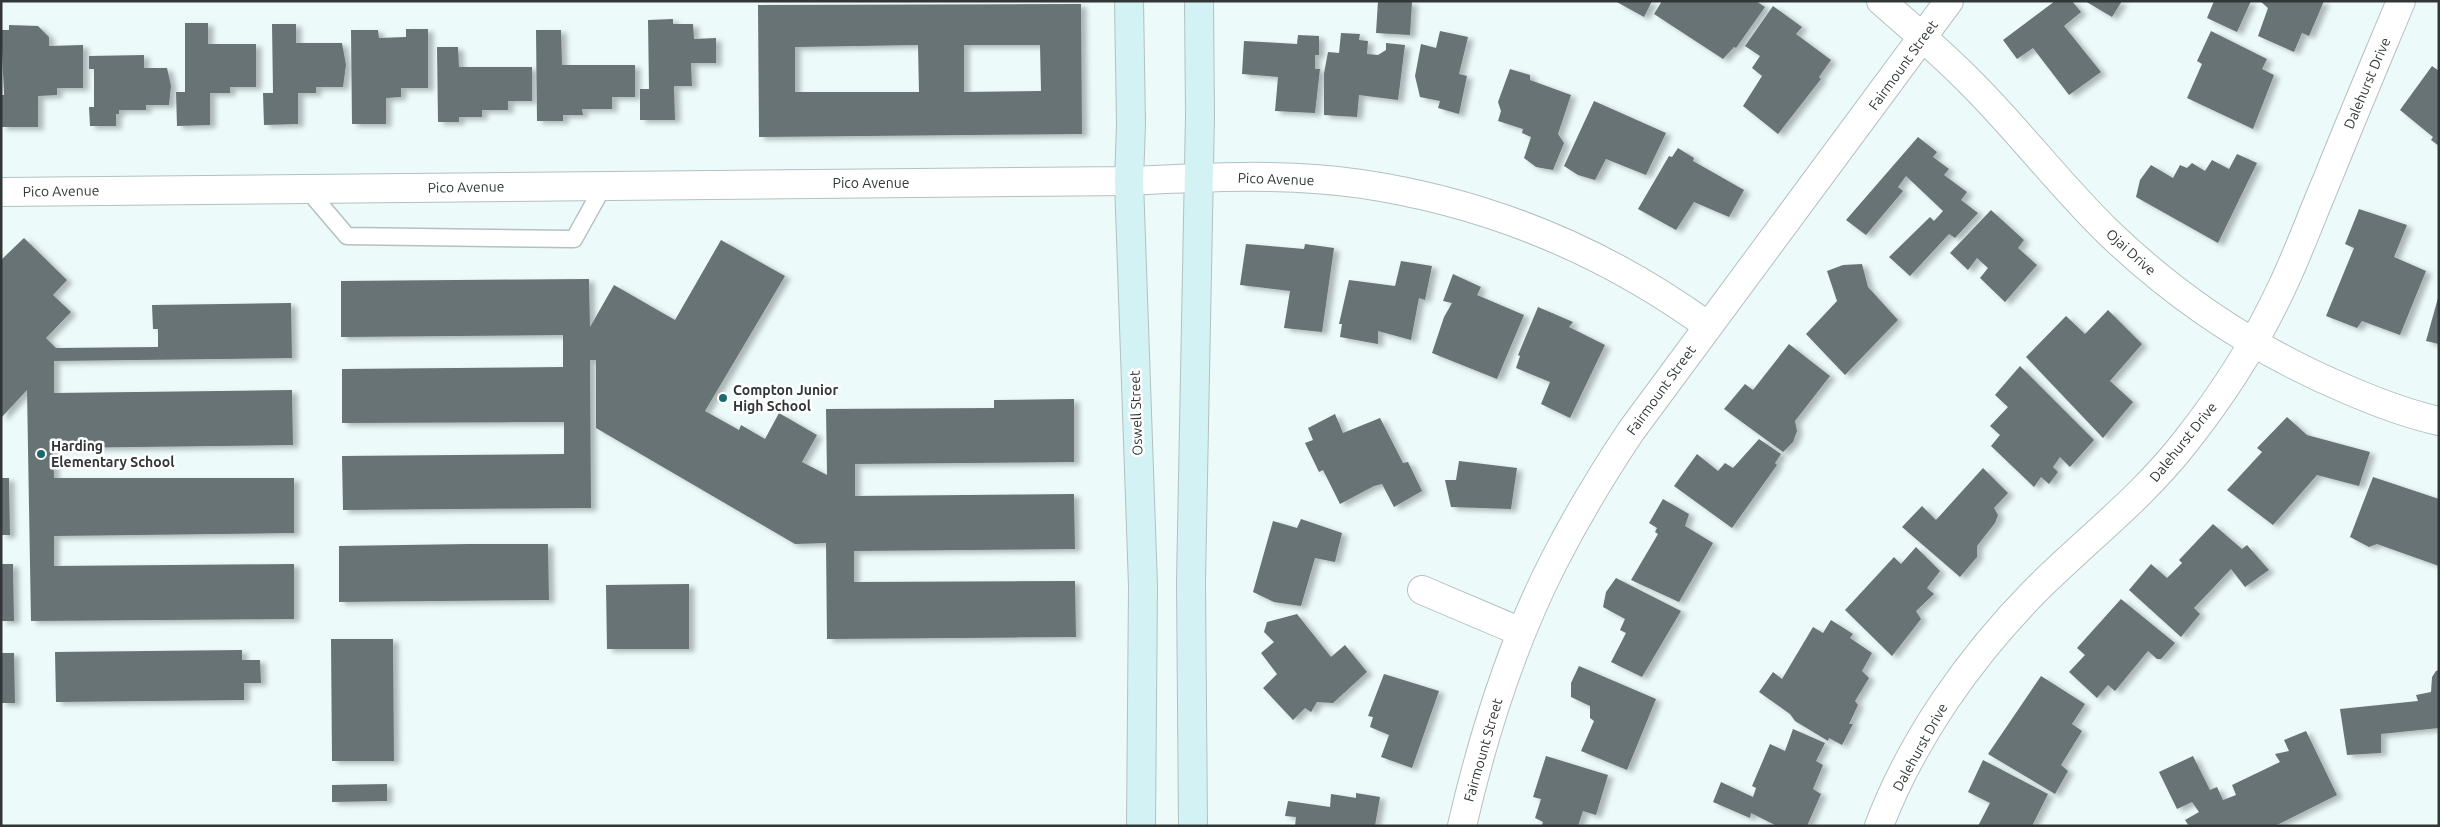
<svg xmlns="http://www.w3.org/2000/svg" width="2440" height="827" font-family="Ubuntu,sans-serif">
	<defs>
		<filter id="shadow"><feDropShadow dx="5.5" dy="3" stdDeviation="2.5" flood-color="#0004"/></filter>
	</defs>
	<rect width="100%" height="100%" fill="#ecfafa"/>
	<!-- building -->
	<path fill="#677374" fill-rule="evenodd" filter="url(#shadow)" d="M1378 1 1412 2 1410 35 1376 33Z
		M1615 1H1652L1644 17Z
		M1662 1H1756L1765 7 1736 48 1734 47 1723 59 1654 14Z
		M2055 1H2072L2081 12 2064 26 2101 72 2069 95 2033 48 2017 59 2003 40Z
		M2085 1H2122L2112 17Z
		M2214 1H2251L2237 32 2207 18Z
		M2260 1H2324L2309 36 2302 33 2294 52 2258 36 2268 8Z
		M1081 4 1082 134 759 137 758 5ZM918 45 919 92H795V47ZM964 45H1040L1041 91 964 92Z
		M1773 6 1802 27 1796 34 1831 60 1819 77 1821 79 1778 134 1743 106 1762 76 1752 68 1760 56 1745 46Z
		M673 19V24H693L694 39 716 38V63H691L692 86H674L675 120H640V89H649L648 20Z
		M185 23H208V44H256V87H230V93H210V125L177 126 176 92H185Z
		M272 24H296V43H342L346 65 343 87H316V93H298V124L264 125 263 93H273Z
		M9 25 38 26 49 37V46L83 45V88H57V95L38 96V127H1V95H4L1 30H9Z
		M406 29H428V88H401V97L386 98V124H352L351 30H378L379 38 406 37Z
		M536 30H561L562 65H635V97H612V109H582L583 115H563V121H537Z
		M1440 31 1468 37 1459 74 1467 76 1459 114 1438 108 1440 101 1420 97 1415 76 1421 44 1436 48Z
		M2211 31 2267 59 2262 69 2274 75 2253 129 2187 98 2202 64 2197 61Z
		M1341 33 1360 34 1359 40 1368 41 1367 54 1378 55 1386 50V43L1405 45 1398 100 1359 95 1357 117 1324 115V73L1328 52 1339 53Z
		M1298 35 1319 36V55H1315V69H1320L1315 113 1275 111 1278 77 1242 74 1244 41 1297 44Z
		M437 47H458L459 67H532V101H508V110H482V117H459V122H438Z
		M144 55V68H167L171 86 169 105H146V110H119V114H116V126H90L89 107H94V69H89V56Z
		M2432 66 2439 71V146L2431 140 2433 137 2400 110Z
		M1510 69 1530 75V80L1571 95 1558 134 1564 143 1553 170 1536 167 1524 158 1531 137 1522 133 1523 129 1498 121 1501 111 1498 102Z
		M1594 101 1666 133 1646 175 1606 159 1595 180 1578 175 1564 166Z
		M1918 137 1937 152 1933 157 1949 169 1944 175 1967 192 1961 200 1978 213 1955 238 1949 234 1910 276 1889 257 1930 217 1934 221 1943 211 1906 176 1898 187 1903 191 1866 235 1846 220Z
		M1678 148 1694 158 1693 161 1744 190 1729 217 1694 202 1676 230 1638 209 1669 156 1672 157Z
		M2237 154 2257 163 2218 243 2136 197 2140 180 2151 165 2173 178 2180 165 2187 168 2192 163 2205 171 2212 160 2229 169Z
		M2359 209 2407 225 2394 257 2426 271 2400 335 2362 321 2357 328 2326 316 2354 248 2345 244Z
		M1991 210 2024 240 2018 248 2037 265 2005 302 1980 278 1988 268 1977 258 1968 270 1950 253Z
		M24 238 67 280 53 295 71 312 46 338 56 348 158 347V329H153L152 305 291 303 292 358 54 361V393L292 390 293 445 53 448 54 478H294V533L54 536V566L294 564V619L31 621 27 390 1 418V260Z
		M721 240 785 276 705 411 739 430 741 425 765 439 779 413 817 435 802 462 827 475 826 409 994 408V400L1074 399V462L855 464V496L1074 494 1075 549 854 551V582L1075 581 1076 637 827 639 826 543 795 544 596 428V360H590L591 508 343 510 342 456 564 454V422L342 423V369L563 367V335L341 337V281L589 279 590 327 614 285 675 320Z
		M1246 244 1304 249 1305 244 1334 248 1322 332 1284 328 1290 291 1240 285Z
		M1401 261 1432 266 1425 300 1419 298 1411 340 1378 331V344L1340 337 1342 324H1339L1349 280 1395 286Z
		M1862 264 1868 287 1898 320 1845 375 1806 334 1837 301 1827 271 1843 265Z
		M1453 274 1481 287 1477 295 1524 315 1497 379 1432 353 1444 317 1452 303 1443 301Z
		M2438 298H2439V344L2426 341Z
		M1538 307 1573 322 1569 327 1605 345 1570 418 1541 404 1550 382 1516 368 1520 356 1518 355Z
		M2108 310 2142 344 2110 381 2133 402 2103 438 2026 357 2066 316 2085 334Z
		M1789 344 1830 376 1795 421 1797 431 1793 442 1783 452 1724 409 1745 384 1753 390Z
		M2020 366 2094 440 2070 467 2060 457 2053 467 2058 472 2049 484 2041 477 2034 487 1991 446 2000 435 1990 426 2008 407 1995 395Z
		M1335 414 1343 433 1380 418 1403 463 1408 462 1422 491 1394 507 1382 484 1374 486 1340 504 1323 470 1319 472 1305 443 1313 440 1308 428Z
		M2287 417 2307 435 2370 452 2359 486 2317 475 2273 525 2227 490 2262 452 2257 448Z
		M1759 439 1781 454 1775 463 1777 465 1732 528 1674 486 1697 454 1718 471 1725 463 1733 468Z
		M1459 461 1517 468 1511 509 1451 507 1445 480H1456Z
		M1983 468 2008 493 1994 508 1998 515 1995 523 1977 546V557L1960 577 1902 527 1922 506 1936 520Z
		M2373 477 2439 499V566L2377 544 2369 547 2350 537Z
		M1 478H9L10 535H1Z
		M1663 499 1689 514 1685 526 1713 543 1679 602 1631 580 1658 534 1655 532 1657 528 1649 523Z
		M1301 519 1342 533 1335 562 1315 558 1301 606 1274 602 1253 592 1273 521 1297 528Z
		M2213 524 2242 549 2247 545 2269 570 2245 587 2231 569 2194 608 2200 614 2181 637 2129 590 2151 564 2167 578 2182 563 2179 560Z
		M469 544H548L549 600 339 602V546Z
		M1916 547 1940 571 1927 588 1934 594 1916 611 1921 619 1892 656 1845 610 1894 557 1901 564Z
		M1 564H13L14 621H1Z
		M1616 578 1681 611 1642 677 1611 662 1626 633 1620 630 1625 619 1603 607 1606 592Z
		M689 584V649H607L606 585Z
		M2121 599 2175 643 2161 659H2157L2148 651 2115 691 2108 685 2097 698 2069 672 2085 655 2077 648Z
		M1297 614 1331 657 1345 645 1367 672 1333 703 1317 702 1311 712 1305 708 1293 720 1263 688 1277 674 1261 653 1274 642 1264 632 1267 622Z
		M1831 620 1853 634 1850 638 1872 653 1862 671 1869 678 1855 701 1858 705 1849 724H1853L1842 745 1829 738 1828 741 1795 721 1790 714 1759 692 1773 672 1782 679 1813 627 1823 633Z
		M331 639H393L394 761H332Z
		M242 650V660H260L261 683H244V700L56 702 55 652Z
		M1 653H14L15 703H1Z
		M1579 666 1656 699 1627 770 1581 751 1594 721 1590 718V706L1571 697V683Z
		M2439 670V728L2381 734V753L2347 755 2340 709 2418 701 2416 695 2431 692 2432 677 2436 671Z
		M1384 674 1439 691 1412 768 1381 757 1389 735 1370 727 1373 717 1368 716Z
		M2041 676 2085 704 2072 724 2082 731 2061 765 2068 771 2055 794 1988 754Z
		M1793 729 1825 743 1816 761 1823 765 1813 789 1821 794 1807 826H1777L1751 813 1750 818 1713 802 1721 782 1753 797 1756 788 1752 786 1770 744 1785 751Z
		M2306 731 2337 795 2275 826H2189L2185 820 2199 812 2192 802 2177 809 2159 772 2193 756 2210 790 2217 787 2223 800 2236 795 2232 785 2280 762 2275 754 2289 751 2284 740Z
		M1546 756 1608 775 1596 815 1583 811 1578 826H1542L1543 822 1535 818 1541 799 1533 797Z
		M1983 760 2048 794 2032 826H1978L1990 803 1968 792Z
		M387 784V801L332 802V785Z
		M1356 793 1380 797 1375 826H1295L1296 817 1285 816 1288 801 1330 807 1331 794 1356 798Z"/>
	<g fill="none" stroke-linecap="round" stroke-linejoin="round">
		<!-- service casing -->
		<g stroke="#b3c0c0" stroke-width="19">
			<path id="service" d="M307 189 347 236 574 239 604 185"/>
		</g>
		<!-- minor casing -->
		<g stroke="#b3c0c0" stroke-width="30">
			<path id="minor" d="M1881 1C1912 28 1944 55 1973 85 2019 131 2059 184 2106 230 2176 298 2256 351 2346 389 2376 402 2407 414 2439 421
				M1 192 1129 181C1206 177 1286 173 1362 184 1488 203 1605 251 1708 326
				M1422 590 1521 632
				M1462 826C1483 735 1511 645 1554 561 1577 516 1603 473 1631 431L1949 1
				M1879 826C1912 739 1970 657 2035 591 2085 541 2142 498 2186 441 2224 393 2257 341 2283 285 2299 251 2312 215 2327 180 2351 120 2376 61 2401 1"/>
		</g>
		<!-- secondary casing -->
		<g stroke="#b3c0c0" stroke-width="30">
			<path id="secondary" d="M1129 1 1131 124 1129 181 1143 586 1141 826
				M1193 826 1191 582 1200 115 1199 1"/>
		</g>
		<!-- service -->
		<use href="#service" stroke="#fff" stroke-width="16"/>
		<!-- minor -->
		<use href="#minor" stroke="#fff" stroke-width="28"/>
		<!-- secondary -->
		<use href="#secondary" stroke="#d3f2f3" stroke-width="28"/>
	</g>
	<!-- markers -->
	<g fill="#1c696d" stroke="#fff" stroke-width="2">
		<circle cx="723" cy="398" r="5"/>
		<circle cx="41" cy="454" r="5"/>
	</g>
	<g text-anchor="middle" stroke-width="5" stroke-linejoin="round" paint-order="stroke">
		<!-- street labels -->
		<g font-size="14" fill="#313636" stroke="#fff">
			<text transform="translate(1903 65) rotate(-54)" y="5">Fairmount Street</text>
			<text transform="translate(2367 83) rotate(-67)" y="5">Dalehurst Drive</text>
			<text transform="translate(1276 179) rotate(2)" y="5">Pico Avenue</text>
			<text x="871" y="188">Pico Avenue</text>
			<text transform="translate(466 187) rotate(-1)" y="5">Pico Avenue</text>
			<text transform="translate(61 191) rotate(-1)" y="5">Pico Avenue</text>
			<text transform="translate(2131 252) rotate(42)" y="5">Ojai Drive</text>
			<text transform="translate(1661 390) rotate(-54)" y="5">Fairmount Street</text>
			<text transform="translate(1136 413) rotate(-92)" y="5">Oswell Street</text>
			<text transform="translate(2183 442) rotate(-51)" y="5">Dalehurst Drive</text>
			<text transform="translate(1920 747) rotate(-61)" y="5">Dalehurst Drive</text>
			<text transform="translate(1483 750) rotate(-74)" y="5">Fairmount Street</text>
		</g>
		<!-- poi labels -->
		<g font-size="14" font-weight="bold" fill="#313636" stroke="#fff" text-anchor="start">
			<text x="733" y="395">Compton Junior<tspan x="733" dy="16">High School</tspan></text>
			<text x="51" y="451">Harding<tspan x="51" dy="16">Elementary School</tspan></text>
		</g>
	</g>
	<!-- border -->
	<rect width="2440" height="827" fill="none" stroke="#313636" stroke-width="5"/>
</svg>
